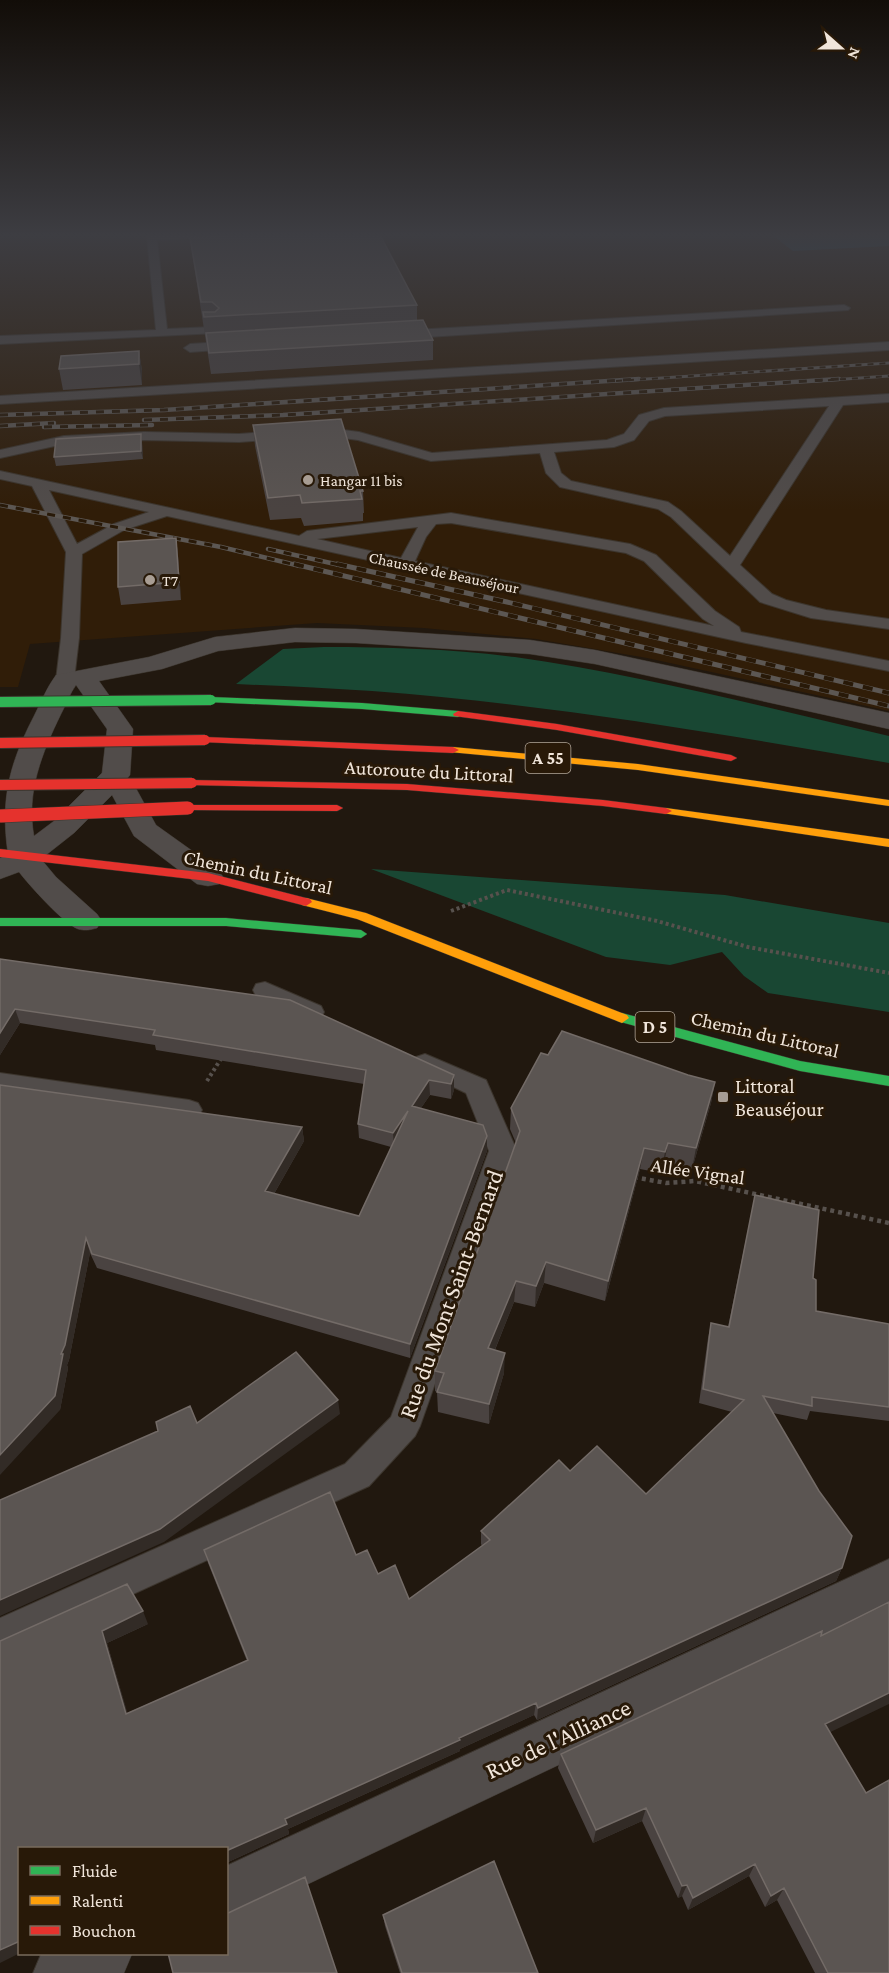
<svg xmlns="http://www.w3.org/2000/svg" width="889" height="1973" font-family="'Crimson Pro',serif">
	<rect width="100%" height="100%" fill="#21180f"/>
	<!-- built -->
	<path fill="#301d08" d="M0 235H772L793 251 889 246V711L647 658 536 639 424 628 317 623 30 644 18 687H0Z"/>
	<!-- green -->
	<path fill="#194733" d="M324 647C388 647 452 649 515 657 641 675 765 707 889 736V763C718 733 545 704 372 691 327 688 281 686 236 684L283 649Z
		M371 869 725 895 889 923V1012L768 993 744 976 722 952 670 965 606 957Z"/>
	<!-- water -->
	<path fill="#1e4f60" d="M772 235H889V246L793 251Z"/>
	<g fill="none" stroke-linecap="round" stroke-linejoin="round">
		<!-- lane casing -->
		<g stroke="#3c352d" stroke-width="2">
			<path id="lane" d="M149 235H201L196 238 157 240 167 329 213 327 219 331 217 333 0 344V336L156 330 147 237Z
				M844 305 850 308 848 310 396 339 390 335 396 331Z
				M239 341 245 345 243 348 190 352 184 348 190 344Z
				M889 342V350L0 404V396Z
				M889 394V402L843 405 740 565 772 594 786 600 826 610 889 619V629L811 618 760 602 671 517 658 509 560 487 546 473 540 453 431 461 358 440 328 436 239 442 144 440 64 444 0 458V450L64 436 144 432 239 434 328 428 359 432 432 453 607 440 624 434 639 415 664 408ZM829 406 730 556 681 511 668 502 571 481 561 473 554 452 614 447 634 440 649 421 665 416Z
				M0 471 299 536 307 531 451 513 630 544 656 555 715 611 739 627 741 632 889 661V671L746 643 167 516 124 530 82 554 79 638 74 680 71 684H59L56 680 61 638 66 552 32 486 0 479ZM49 490 149 512 114 524 77 544ZM451 523 626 553 644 561 703 619 714 626 415 561 426 537 436 524ZM418 527 401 558 317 539Z
				M265 982 321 1006 324 1012 321 1018 312 1021 256 996 253 990 256 984Z
				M425 1054 486 1080 517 1151 420 1426 415 1436 369 1486 0 1655V1618L345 1464 391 1417 489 1151 466 1093 416 1069 412 1063 416 1057Z
				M0 1073 189 1100 198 1103 202 1110 198 1117 189 1120 0 1091Z"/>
		</g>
		<!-- street casing -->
		<g stroke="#3c352d" stroke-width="1">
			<path id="street" d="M295 628 356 629 530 640 595 650 889 713V729L595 664 530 654 356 643 295 642 218 651 162 669 99 681 133 729 130 775 126 780 132 781 156 825 219 870 223 877 219 884 208 886 197 884 134 836 112 795 74 833 41 859 56 877 97 914 102 921 97 928C90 930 85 931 78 929 64 924 29 885 19 872L0 879V858L8 854C0 800 9 764 34 716 41 702 47 687 56 675L149 657 215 637ZM76 685 107 729 102 773 54 821 34 836C26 792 42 753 61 714 66 705 70 693 76 685Z
				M889 1559V1608L226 1923V1866Z
				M41 1954H132L124 1973H33Z"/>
		</g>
		<!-- fast casing -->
		<g stroke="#3c352d" stroke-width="1">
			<path id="fast" d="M211 697 362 703 458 711 463 714 458 717 362 709 207 702 206 700Z
				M0 918H226L361 930 367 934 361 938 226 926H0Z
				M622 1013 800 1061 889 1076V1086L800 1071 617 1021 615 1018Z"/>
		</g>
		<!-- slow casing -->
		<g stroke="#3c352d" stroke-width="1">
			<path id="slow" d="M453 747 638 764 889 800V806L638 770 449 752V748Z
				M666 808 889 839V847L662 813 660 811 662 809Z
				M306 898 366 913 627 1015 629 1018 622 1023 617 1021 357 919 302 905 300 902Z"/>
		</g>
		<!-- jam casing -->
		<g stroke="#3c352d" stroke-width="1">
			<path id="jam" d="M458 711 557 724 731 755 737 758 731 761 557 730 454 716 453 714Z
				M205 737 453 747 459 750 453 753 201 742 200 740Z
				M192 780 407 784 603 800 666 808 672 811 666 814 603 806 407 790 188 785 186 783Z
				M188 805H337L343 808 337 811 184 810 182 808Z
				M0 849 208 873 310 899 312 902 306 906 208 881 0 857Z"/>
		</g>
		<!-- path-far1 -->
		<path stroke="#57514d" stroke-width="4" stroke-dasharray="3 3" stroke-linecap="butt" d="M451 911 507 890 657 921 748 947 889 973
			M207 1081 222 1057"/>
		<!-- path -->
		<path stroke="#57514d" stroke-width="4.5" stroke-dasharray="4 4" stroke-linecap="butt" d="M634 1177 666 1183 695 1181 889 1223"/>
		<!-- lane -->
		<use href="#lane" fill="#514c4a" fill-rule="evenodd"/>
		<!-- street -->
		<use href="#street" fill="#514c4a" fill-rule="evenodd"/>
		<!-- fast -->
		<use href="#fast" fill="#30b455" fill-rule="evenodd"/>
		<!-- slow -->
		<use href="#slow" fill="#ff9f0a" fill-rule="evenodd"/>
		<!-- jam -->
		<use href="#jam" fill="#e5322d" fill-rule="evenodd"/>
		<!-- rail-far2 casing -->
		<g stroke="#5c5753" stroke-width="3">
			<path id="rail-far2" d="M616 381 889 363
				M816 381 889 376"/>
		</g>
		<!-- rail-far1 casing -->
		<g stroke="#5c5753" stroke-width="4.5">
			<path id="rail-far1" d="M0 415 164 410 639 379
				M144 420 283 415 839 379
				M0 426 54 423
				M44 427 152 425
				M0 505 221 547 300 566
				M268 549 344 566"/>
		</g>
		<!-- rail casing -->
		<g stroke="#5c5753" stroke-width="5">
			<path id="rail" d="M294 564 889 706
				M337 564 507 602 889 693"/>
		</g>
		<!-- rail-far2 -->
		<use href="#rail-far2" stroke="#281908" stroke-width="2" stroke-dasharray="6" stroke-linecap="butt"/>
		<!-- rail-far1 -->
		<use href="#rail-far1" stroke="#281908" stroke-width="3" stroke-dasharray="8" stroke-linecap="butt"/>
		<!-- rail -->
		<use href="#rail" stroke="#281908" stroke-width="4" stroke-dasharray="10" stroke-linecap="butt"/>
		<!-- fast-bridge casing -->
		<g stroke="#3c352d" stroke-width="12" stroke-linecap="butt">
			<path id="fast-bridge" d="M0 702 211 700"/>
		</g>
		<!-- jam-bridge-far1 casing -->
		<g stroke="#3c352d" stroke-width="12" stroke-linecap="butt">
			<path id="jam-bridge-far1" d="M0 743 205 740
				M0 785 192 783"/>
		</g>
		<!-- jam-bridge casing -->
		<g stroke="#3c352d" stroke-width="14" stroke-linecap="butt">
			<path id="jam-bridge" d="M0 816 188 808"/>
		</g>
		<!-- fast-bridge -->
		<use href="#fast-bridge" stroke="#30b455" stroke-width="10"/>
		<!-- jam-bridge-far1 -->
		<use href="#jam-bridge-far1" stroke="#e5322d" stroke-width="10"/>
		<!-- jam-bridge -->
		<use href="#jam-bridge" stroke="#e5322d" stroke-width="13"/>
	</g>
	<!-- wall -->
	<path fill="#4a4341" d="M190 238 417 305V320L433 340V360L211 374 193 259Z
		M139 351 142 371V385L63 390 59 369Z
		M253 425 363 491 364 513H363V521L304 526 301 518 270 520 255 446Z
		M141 434 142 442 143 459 56 466 54 457Z
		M176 538 178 555 181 600 121 605 118 587Z
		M0 959 454 1075V1090L451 1099 430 1095 421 1108 487 1151 410 1358 97 1268 90 1253 69 1360 67 1365 68 1368 60 1410 0 1085 302 1127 304 1141 274 1194 359 1216 391 1147 359 1138 358 1124 364 1084 156 1050 155 1045 20 1023 0 1055Z
		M548 1055 688 1075 715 1082 711 1103 692 1169 664 1164 661 1173 640 1169 605 1301 544 1283 535 1307 514 1302 495 1350 504 1373 489 1424 438 1412 437 1392 435 1391V1371L516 1143 510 1129 511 1108Z
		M755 1195 813 1278 816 1311 889 1324V1421L810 1411 807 1420 773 1413 842 1568 836 1581 537 1720 534 1715 460 1749V1751L288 1829 289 1834 226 1863V1848L0 1642 148 1624 107 1643 127 1713 247 1661 208 1563 204 1550 356 1555 409 1599 482 1546 481 1544V1531L570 1471 646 1494 732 1412 699 1403 708 1338 711 1323 728 1327Z
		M821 1636 830 1732 889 1973H815L777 1900 765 1907 749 1876 688 1910 682 1896 678 1898 642 1821 593 1843 558 1768 561 1754Z
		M383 1915 538 1973H400L385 1926Z"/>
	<!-- shaded-wall -->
	<path fill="#322b26" d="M139 351 142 371V385L139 364Z
		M141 434 142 442 143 459 141 451Z
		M176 538 178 555 181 600 179 582Z
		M15 1009 20 1023 0 1055V1033Z
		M454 1075V1090L451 1099V1084Z
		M429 1080 430 1095 412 1121V1106Z
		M715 1082 711 1103 692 1169 696 1148Z
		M408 1111 394 1148 393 1133Z
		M302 1127 304 1141 267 1206 265 1191Z
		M487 1136V1151L410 1358V1344Z
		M668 1143 664 1164 661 1173 665 1152Z
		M644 1148 640 1169 605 1301 608 1281Z
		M86 1238 90 1253 69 1360 67 1365 68 1368 60 1410 0 1475V1455L61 1354Z
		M546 1262 544 1283 535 1307 536 1286Z
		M516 1281 514 1302 487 1369 488 1348Z
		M505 1353 504 1373 489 1424V1404Z
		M338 1400 340 1414 164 1542 0 1616V1600Z
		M842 1568 836 1581 537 1720 538 1708Z
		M143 1611 148 1624 107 1643 131 1725 126 1714 102 1631Z
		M889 1693V1704L818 1738 825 1724Z
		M536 1703 534 1715 460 1749V1751L288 1829 289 1834 226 1863V1851L285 1819Z
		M646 1808 642 1821 593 1843 596 1830Z
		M755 1864 749 1876 688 1910 693 1898Z
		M687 1885 682 1896 678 1898 682 1886Z
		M784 1888 777 1900 765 1907 771 1896Z
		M20 1941V1953L0 1963V1950Z"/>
	<!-- building -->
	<path fill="#5b5552" stroke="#736b67" stroke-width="1.5" d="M245 235H380L417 305 204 317 203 312H215L219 308 212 302H201L190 238Z
		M423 320 433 340 209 353 206 333Z
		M139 351V364L59 369 61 356Z
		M341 419 363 491H360L362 499 302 503 300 495 268 498 253 425Z
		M141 434V451L54 457 56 439Z
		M176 538 179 582 118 587V542Z
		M0 959 290 1000 454 1075 451 1084 429 1080 412 1106 483 1125 487 1136 410 1344 92 1254 86 1238 65 1345 61 1354H63L55 1396 0 1455V1085L302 1127 265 1191 359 1216 408 1111 393 1133 358 1124 366 1070 153 1035 155 1030 15 1009 0 1033Z
		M562 1031 688 1075 715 1082 696 1148 668 1143 665 1152 644 1148 608 1281 546 1262 536 1286 516 1281 488 1348 505 1353 489 1404 437 1392 444 1373 435 1371 520 1131 511 1108 541 1053 548 1055Z
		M755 1195 819 1210 813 1278 816 1280V1311L889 1324V1407L812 1397V1406L763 1396 819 1491 852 1536 842 1568 538 1708 536 1703 459 1738 460 1740 285 1819 287 1824 226 1851V1848H20V1941L0 1950V1641L127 1584 143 1611 102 1631 126 1714 248 1660 204 1550 330 1492 356 1555 367 1550 378 1574 395 1565 409 1599 490 1540 481 1531 559 1460 570 1471 597 1446 646 1494 744 1400 703 1389 711 1323 729 1327Z
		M296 1352 338 1400 160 1529 0 1600V1500L158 1431 156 1422 190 1406 197 1423Z
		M889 1602V1693L825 1724 866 1793 889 1780V1973H828L784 1888 771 1896 755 1864 693 1898 687 1885 682 1886 646 1808 596 1830 561 1754 822 1631 821 1636Z
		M494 1861 538 1973H402L383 1915Z
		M305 1877 337 1973H173L168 1953H226V1914Z"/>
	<!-- sky -->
	<linearGradient id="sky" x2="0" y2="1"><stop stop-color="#120d08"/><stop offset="0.46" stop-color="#3d3d42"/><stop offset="1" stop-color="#3d3d42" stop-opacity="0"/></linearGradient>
	<rect width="889" height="511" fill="url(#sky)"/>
	<!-- markers -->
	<g fill="#a89d93" stroke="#281908" stroke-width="2">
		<circle cx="308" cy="480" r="6"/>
		<circle cx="150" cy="580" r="6"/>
		<rect x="717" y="1091" width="12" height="12" rx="3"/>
	</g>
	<g text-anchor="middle" stroke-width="6" stroke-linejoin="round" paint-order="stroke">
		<!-- far-poi labels -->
		<g font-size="16" fill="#f0e5da" stroke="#281908" text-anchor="start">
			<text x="320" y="486">Hangar 11 bis</text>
			<text x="162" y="586">T7</text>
		</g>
		<!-- far-street labels -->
		<g font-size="16" fill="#f0e5da" stroke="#281908">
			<text transform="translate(444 572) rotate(12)" y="6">Chaussée de Beauséjour</text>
		</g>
		<!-- shield labels -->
		<g fill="#281908" stroke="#b4a89b" stroke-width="1.5">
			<rect x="525.5" y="743" width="45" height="30" rx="4.5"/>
			<rect x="635.5" y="1012" width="39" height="30" rx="4.5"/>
		</g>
		<g font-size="18" font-weight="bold" fill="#f0e5da">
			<text x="548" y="764">A 55</text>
			<text x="655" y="1033">D 5</text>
		</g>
		<!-- street labels -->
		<g font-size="20" fill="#f0e5da" stroke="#281908">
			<text transform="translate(429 771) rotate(3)" y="7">Autoroute du Littoral</text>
			<text transform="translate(258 872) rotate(12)" y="7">Chemin du Littoral</text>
			<text transform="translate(765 1034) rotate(13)" y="7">Chemin du Littoral</text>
			<text transform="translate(698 1171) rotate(8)" y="7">Allée Vignal</text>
		</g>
		<!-- poi labels -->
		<g font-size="20" fill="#f0e5da" stroke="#281908" text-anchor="start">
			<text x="735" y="1093">Littoral<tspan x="735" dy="23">Beauséjour</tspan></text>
		</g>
		<!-- near-street labels -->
		<g font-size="24" fill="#f0e5da" stroke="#281908">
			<text transform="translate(451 1294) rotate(-70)" y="8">Rue du Mont Saint-Bernard</text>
			<text transform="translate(558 1739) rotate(-25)" y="8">Rue de l'Alliance</text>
		</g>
	</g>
	<!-- legend -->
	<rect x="18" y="1847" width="210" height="108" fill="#281908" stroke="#786b5c" stroke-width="1.5"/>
	<rect x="30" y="1866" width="30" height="9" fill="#30b455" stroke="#786b5c" stroke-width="1.5"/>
	<text x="72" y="1877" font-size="18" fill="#f0e5da">Fluide</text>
	<rect x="30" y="1896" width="30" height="9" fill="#ff9f0a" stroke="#786b5c" stroke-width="1.5"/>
	<text x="72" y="1907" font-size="18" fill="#f0e5da">Ralenti</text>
	<rect x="30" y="1926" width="30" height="9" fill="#e5322d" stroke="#786b5c" stroke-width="1.5"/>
	<text x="72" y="1937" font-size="18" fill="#f0e5da">Bouchon</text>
	<!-- north arrow -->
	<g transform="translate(841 48) rotate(111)" stroke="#281908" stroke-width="4.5" paint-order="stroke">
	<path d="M0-4.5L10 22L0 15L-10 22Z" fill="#f0e5da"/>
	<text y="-9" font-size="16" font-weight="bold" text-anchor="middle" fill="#f0e5da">N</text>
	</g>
</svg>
